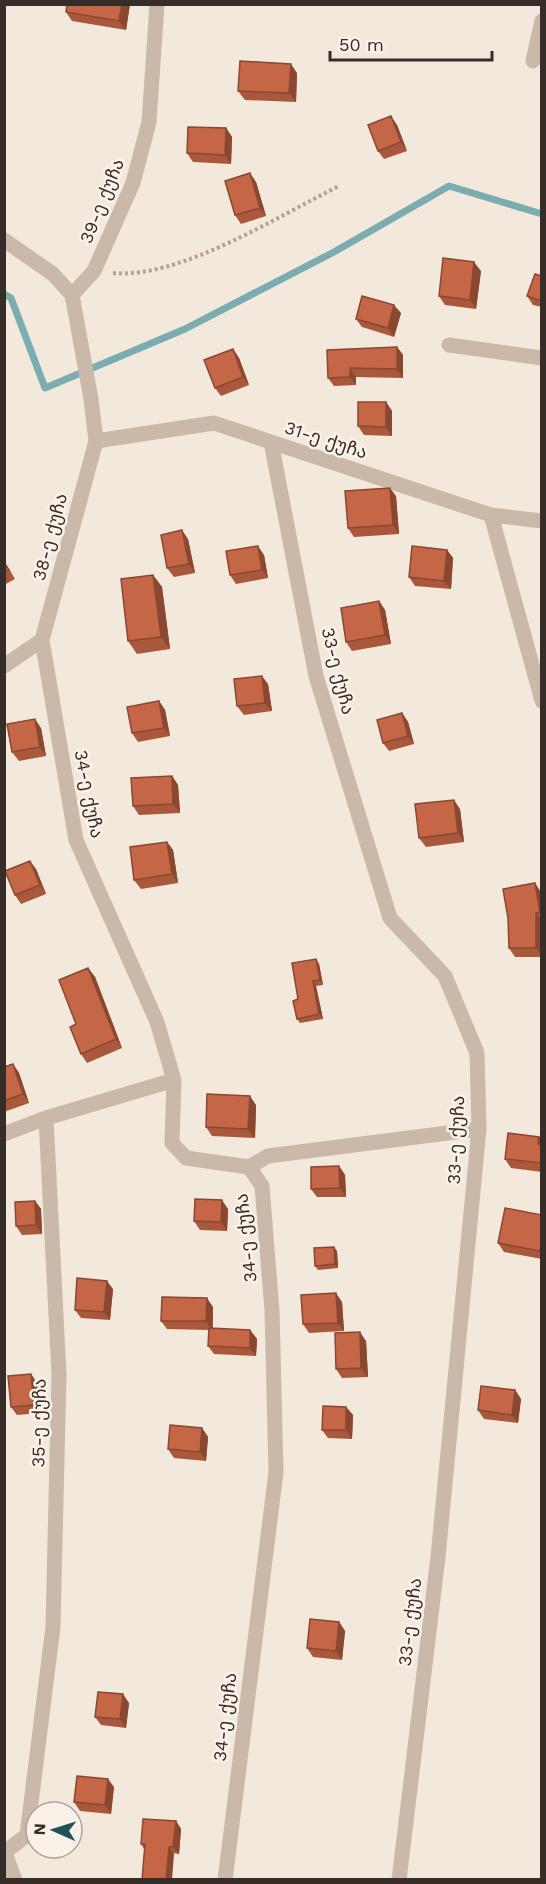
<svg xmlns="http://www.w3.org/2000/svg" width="546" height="1884" font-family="'Work Sans','Noto Sans Georgian',sans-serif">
	<rect width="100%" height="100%" fill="#f2e8dc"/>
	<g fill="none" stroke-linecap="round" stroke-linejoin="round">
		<!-- stream -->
		<path stroke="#7bacaf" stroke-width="7" d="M4 294 11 298 45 388 185 329 334 252 449 186 542 214"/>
		<!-- path -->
		<path stroke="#b6a292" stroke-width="4" stroke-dasharray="3 3" stroke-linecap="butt" d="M113 273C180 279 278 216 339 186"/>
		<!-- minor -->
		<path stroke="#cab8a8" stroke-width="15" d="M533 61 542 21
			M4 240 53 274 72 295 91 399 96 441 42 640 4 666
			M72 295 94 271 133 183 149 122 157 4
			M449 345 542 358
			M96 441 214 423 491 515 542 521
			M271 442 316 676 390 918 445 976 477 1053 479 1129 438 1557 399 1880
			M491 515 542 701
			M42 640 76 840 157 1022 174 1080 172 1143 186 1158 249 1167 262 1186 272 1311 276 1472 225 1880
			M4 1134 46 1118
			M249 1167 268 1156 479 1129
			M4 1850 15 1880
			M5 1852 27 1835 53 1627 59 1374 46 1118 174 1080"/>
	</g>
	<!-- wall -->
	<path fill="#a9583c" d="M130 4 126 30 72 21 66 12Z
		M297 73 296 102 245 100 238 91Z
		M397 125 407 151 384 159 378 151Z
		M226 128 232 137 231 164 193 162 187 153Z
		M256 182 266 216 241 224 235 215Z
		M481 271 476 309 445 305 439 296Z
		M542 276V307L533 305 527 296Z
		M401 313 394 337 362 327 356 319Z
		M397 347 403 355V378L356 377V385L334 386 328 378Z
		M233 349 239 358 249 385 221 396 215 388Z
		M386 402 392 411V436L364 435 358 426Z
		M396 496 399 534 354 537 348 528Z
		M188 539 195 573 174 577 167 568Z
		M447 550 453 558 451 589 415 586 409 577Z
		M264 555 268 578 236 584 230 575Z
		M4 561 15 579 4 585Z
		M153 575 162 587 170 649 137 654 128 641Z
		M379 601 385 610 391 644 352 651 346 642Z
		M268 684 272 711 244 715 237 706Z
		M159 701 165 710 170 736 138 742 132 733Z
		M402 713 408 722 414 744 389 751 383 743Z
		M41 728 46 756 19 761 12 752Z
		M172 776 178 785 180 813 139 815 133 806Z
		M460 809 464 842 426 847 419 838Z
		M167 842 173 850 178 883 141 889 134 880Z
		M36 869 46 894 21 904 15 895Z
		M541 892 542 957H515L509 948Z
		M316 959 319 964 323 985 316 986 323 1019 300 1023 297 1019 298 999Z
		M88 968 95 977 122 1048 87 1063 81 1054Z
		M13 1064 19 1073 29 1103 4 1112V1067Z
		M256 1105 255 1138 212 1136 206 1127Z
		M542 1140V1172L511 1168 505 1159Z
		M339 1166 345 1175 346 1197H317L311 1189Z
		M35 1201 41 1209 42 1234 22 1235 16 1226Z
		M228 1209 227 1231 200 1230 194 1221Z
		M542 1215V1259L504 1252 498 1243Z
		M337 1251 338 1268 318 1270 315 1266Z
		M113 1289 110 1320 81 1318 75 1310Z
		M342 1302 344 1331 309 1333 303 1324Z
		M213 1307V1329L250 1330 257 1339 256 1356 214 1354 208 1346 209 1330 167 1329 161 1321Z
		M366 1341 368 1377 342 1378 336 1369Z
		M31 1374 37 1383 40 1413 17 1415 11 1407Z
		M515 1390 521 1399 518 1423 484 1419 478 1410Z
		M346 1407 353 1415 352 1439 328 1438 322 1430Z
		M202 1428 208 1437 206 1461 174 1458 168 1449Z
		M339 1622 345 1631 342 1660 313 1657 307 1648Z
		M129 1703 126 1728 101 1725 95 1717Z
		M114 1787 111 1814 80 1811 74 1802Z
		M176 1821 181 1829 179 1854 144 1849 141 1844Z"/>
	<!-- shaded-wall -->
	<path fill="#8a4731" d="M122 4H130L126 30 119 21Z
		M291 64 297 73 296 102 289 93Z
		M391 116 397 125 407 151 401 142Z
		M226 128 232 137 231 164 225 155Z
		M250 173 256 182 266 216 260 208Z
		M474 262 481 271 476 309 470 300Z
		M394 305 401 313 394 337 388 328Z
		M397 347 403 355V378L397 369Z
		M233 349 239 358 249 385 243 377Z
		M350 368 356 377V385L350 377Z
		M386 402 392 411V436L386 427Z
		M390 488 396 496 399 534 393 525Z
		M182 530 188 539 195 573 189 564Z
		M258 546 264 555 268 578 262 570Z
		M447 550 453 558 451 589 444 581Z
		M4 561 15 579 9 570 4 563Z
		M153 575 162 587 170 649 161 637Z
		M379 601 385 610 391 644 385 635Z
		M262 676 268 684 272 711 265 703Z
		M159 701 165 710 170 736 164 728Z
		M402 713 408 722 414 744 408 736Z
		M35 719 41 728 46 756 40 747Z
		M172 776 178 785 180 813 173 804Z
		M454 800 460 809 464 842 458 833Z
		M167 842 173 850 178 883 172 874Z
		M30 861 36 869 46 894 40 885Z
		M535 883 541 892 542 914 540 912Z
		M536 913 542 921V956L536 948Z
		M316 959 319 964 323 985 320 980Z
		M88 968 95 977 122 1048 116 1039Z
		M313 981 316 986 323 1019 319 1014Z
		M13 1064 19 1073 29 1103 23 1094Z
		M250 1096 256 1105 255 1138 248 1129Z
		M539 1137 542 1140V1149L538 1144Z
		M339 1166 345 1175 346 1197 340 1188Z
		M222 1200 228 1209 227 1231 221 1222Z
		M35 1201 41 1209 42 1234 36 1225Z
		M334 1247 337 1251 338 1268 335 1264Z
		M107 1281 113 1289 110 1320 104 1312Z
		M336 1293 342 1302 344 1331 338 1323Z
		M207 1298 213 1307 212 1330 206 1321Z
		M250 1330 257 1339 256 1356 250 1348Z
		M360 1332 366 1341 368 1377 361 1368Z
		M31 1374 37 1383 40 1413 34 1405Z
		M515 1390 521 1399 518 1423 512 1415Z
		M346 1407 353 1415 352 1439 346 1430Z
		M202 1428 208 1437 206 1461 200 1452Z
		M339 1622 345 1631 342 1660 336 1651Z
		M123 1694 129 1703 126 1728 120 1719Z
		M108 1779 114 1787 111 1814 105 1805Z
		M176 1821 181 1829 179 1854 173 1847Z
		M169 1847 174 1854 172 1880H166Z"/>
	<!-- building -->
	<path fill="#c56646" stroke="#8a4731" stroke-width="1.5" d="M67 4H122L119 21 66 12Z
		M240 61 291 64 289 93 238 91Z
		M391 116 401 142 378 151 368 125Z
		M188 127 226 128 225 155 187 153Z
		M250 173 260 208 235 215 225 181Z
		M443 258 474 262 470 300 439 296Z
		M535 274 542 276V301L527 296Z
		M362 296 394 305 388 328 356 319Z
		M397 347V369L350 368V377L328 378 327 350Z
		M233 349 243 377 215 388 204 360Z
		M358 402H386V427L358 426Z
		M390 488 393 525 348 528 345 491Z
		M182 530 189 564 167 568 161 535Z
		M258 546 262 570 230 575 226 551Z
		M412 546 447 550 444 581 409 577Z
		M4 563 9 570 4 573Z
		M153 575 161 637 128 641 121 579Z
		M379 601 385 635 346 642 341 608Z
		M262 676 265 703 237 706 234 679Z
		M159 701 164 728 132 733 127 707Z
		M402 713 408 736 383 743 377 720Z
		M35 719 40 747 12 752 7 724Z
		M172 776 173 804 133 806 131 778Z
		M454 800 458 833 419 838 415 804Z
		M167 842 172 874 134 880 130 847Z
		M30 861 40 885 15 895 5 871Z
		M535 883 540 912 536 913V948H509L508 918 503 889Z
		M316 959 320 980 313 981 319 1014 297 1019 293 1001 298 999 292 963Z
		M88 968 116 1039 81 1054 70 1027 76 1024 59 980Z
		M13 1064 23 1094 4 1101V1067Z
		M207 1094 250 1096 248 1129 206 1127Z
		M508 1133 539 1137 538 1144 542 1145V1163L505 1159Z
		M339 1166 340 1188 311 1189V1167Z
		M195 1199 222 1200 221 1222 194 1221Z
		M35 1201 36 1225 16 1226 15 1202Z
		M505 1208 542 1215V1240L540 1251 498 1243Z
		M334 1247 335 1264 315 1266 314 1248Z
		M77 1278 107 1281 104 1312 75 1310Z
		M336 1293 338 1323 303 1324 301 1295Z
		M162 1297 207 1298 206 1321H161Z
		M209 1328 250 1330V1348L208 1346Z
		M360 1332 361 1368 336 1369 335 1333Z
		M31 1374 34 1405 11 1407 8 1376Z
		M481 1386 515 1390 512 1415 478 1410Z
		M323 1406 346 1407V1430H322Z
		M170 1425 202 1428 200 1452 168 1449Z
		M310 1619 339 1622 336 1651 307 1648Z
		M98 1692 123 1694 120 1719 95 1717Z
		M77 1776 108 1779 105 1805 74 1802Z
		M143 1819 176 1821 173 1847H169L166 1880H142L145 1844H141Z"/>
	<g text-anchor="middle" stroke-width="5" stroke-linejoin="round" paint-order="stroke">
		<!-- street labels -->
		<g font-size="18" fill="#372d28" stroke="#faf2e8">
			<text transform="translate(102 201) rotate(-68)" y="6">39-ე ქუჩა</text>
			<text transform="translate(326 440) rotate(18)" y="6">31-ე ქუჩა</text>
			<text transform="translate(50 537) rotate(-75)" y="6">38-ე ქუჩა</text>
			<text transform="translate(338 671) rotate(76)" y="6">33-ე ქუჩა</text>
			<text transform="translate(89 794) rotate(79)" y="6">34-ე ქუჩა</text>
			<text transform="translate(456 1140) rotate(-87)" y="6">33-ე ქუჩა</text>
			<text transform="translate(246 1238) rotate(-96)" y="6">34-ე ქუჩა</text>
			<text transform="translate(39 1423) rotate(-89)" y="6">35-ე ქუჩა</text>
			<text transform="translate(410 1622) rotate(-83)" y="6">33-ე ქუჩა</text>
			<text transform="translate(225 1717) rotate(-83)" y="6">34-ე ქუჩა</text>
		</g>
	</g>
	<!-- border -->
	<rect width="546" height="1884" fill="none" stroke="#372d28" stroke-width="12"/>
	<!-- north arrow -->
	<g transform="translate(54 1830) rotate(273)"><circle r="28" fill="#faf2e8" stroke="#aca39b" stroke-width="1.5"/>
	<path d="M0-4.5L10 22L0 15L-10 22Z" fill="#1e5458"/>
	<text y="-9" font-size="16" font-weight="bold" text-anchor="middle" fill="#372d28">N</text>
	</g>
	<!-- scale -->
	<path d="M330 51v9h162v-9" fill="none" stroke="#372d28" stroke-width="3"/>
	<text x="339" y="51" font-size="18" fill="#372d28" stroke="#faf2e8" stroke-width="4.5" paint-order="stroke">50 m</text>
</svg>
